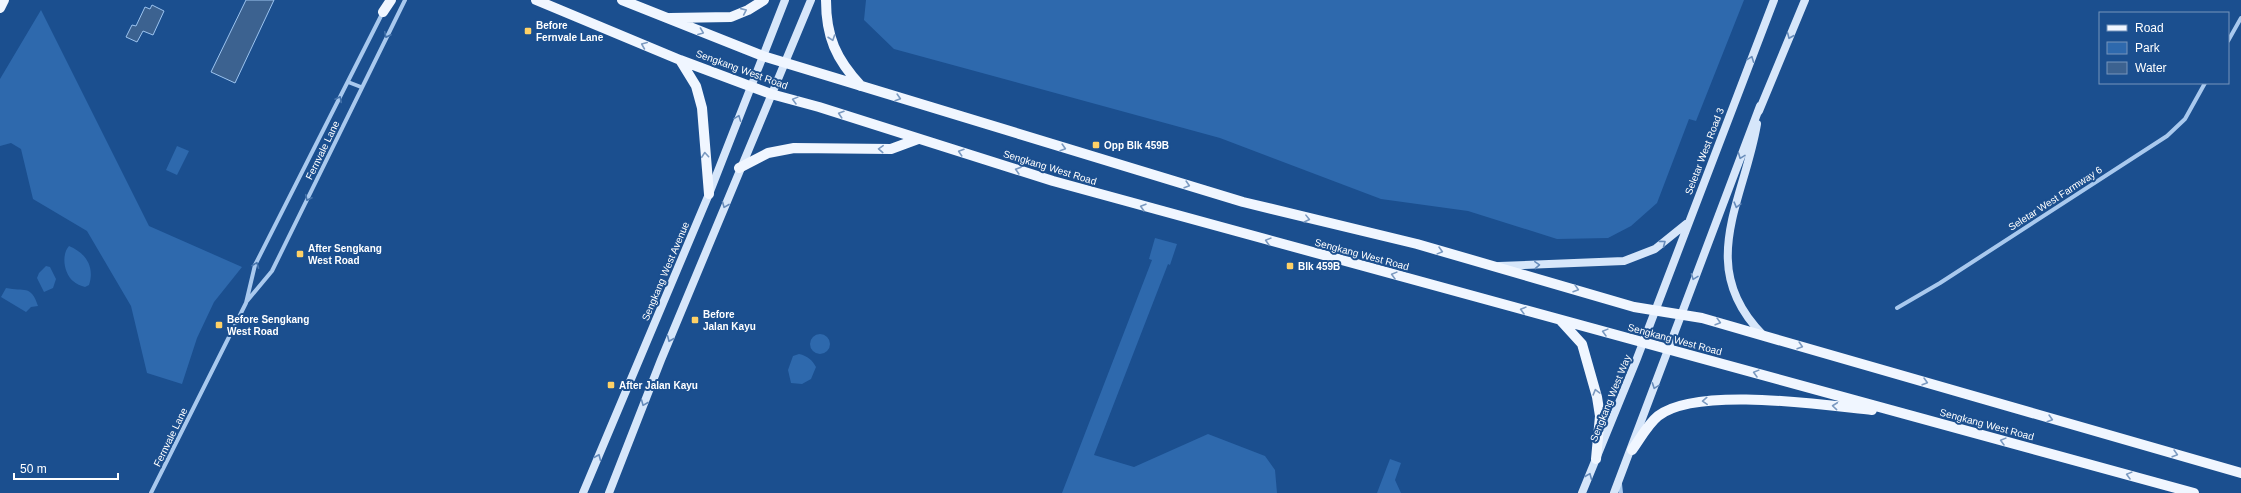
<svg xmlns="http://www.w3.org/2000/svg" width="2241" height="493" font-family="Helvetica,sans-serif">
	<rect width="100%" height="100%" fill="#1b4f8f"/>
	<!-- green -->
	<path fill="#2e69ad" d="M866 0H1744L1696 121 1689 119 1657 203 1631 226 1608 238 1557 239 1468 211 1381 199 1220 138 894 49 864 20Z
		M41 10 149 226 242 267 214 302 197 338 182 384 147 373 131 306 87 231 33 199 21 149 11 143 0 146V79Z
		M177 146 189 151 177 175 166 170Z
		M1155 238 1177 244 1170 265 1168 264 1094 455 1134 467 1208 434 1265 456 1275 470 1277 493H1062L1152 260 1149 259Z
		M69 246C86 253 95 267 89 285L85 287C81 286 76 284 73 281 64 273 61 255 69 246Z
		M46 266 50 267 56 279 53 288 44 292 37 278 39 273Z
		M6 288C24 292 31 284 38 306L31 307 26 312 1 297Z
		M810 344a10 10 0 1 1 20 0a10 10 0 1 1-20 0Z
		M799 354C808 356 812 360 816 367L811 379 802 384 791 383 788 370 793 356Z
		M1390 459 1401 463 1395 480 1401 493H1377Z"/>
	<!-- water -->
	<path fill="#3c6290" stroke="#9cc4f0" d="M246 0H274L235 83 211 72Z
		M152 5 164 11 153 35 143 31 137 42 126 37 132 25 136 26 145 7 150 9Z"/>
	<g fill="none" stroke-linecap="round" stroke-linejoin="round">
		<!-- minor -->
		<path stroke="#a9c9ee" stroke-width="4" d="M2228 41 2241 18
			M348 82 361 87
			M247 301 272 271 405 0
			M1897 308 1940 283 2167 136 2185 119 2205 83
			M1620 484 1621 493
			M151 493 246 303 255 265 383 12"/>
		<!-- secondary -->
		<path stroke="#d6e6fa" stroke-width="8" d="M1759 111 1805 0
			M1757 124C1744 201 1695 267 1763 335
			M1499 266 1624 261 1655 249 1686 224
			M583 493 709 194 785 0
			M609 493 661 360 811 0
			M1582 493 1636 361 1774 0
			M1614 493 1760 106"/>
		<!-- primary -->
		<path stroke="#f0f6ff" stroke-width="10" d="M536 0 680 60 771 94 819 107 1053 181 2194 493
			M622 0 763 56 1243 202 1417 244 1634 307 1702 318 2241 473
			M826 0C826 37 836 59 861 86
			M0 8 4 0
			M383 12 391 0
			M670 18 731 17 748 10 764 0
			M680 60 696 86 702 108 709 194
			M739 168 768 153 794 148 891 149 918 139
			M1561 321 1582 344 1597 397 1600 416 1596 459
			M1632 450C1640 439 1648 424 1658 416 1696 386 1823 405 1872 410"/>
	</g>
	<!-- one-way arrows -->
	<defs><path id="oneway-chevron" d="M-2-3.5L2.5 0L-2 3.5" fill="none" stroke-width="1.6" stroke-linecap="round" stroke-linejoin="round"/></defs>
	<g stroke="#7b9ac1">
		<use href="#oneway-chevron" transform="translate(744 11) rotate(-24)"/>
		<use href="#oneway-chevron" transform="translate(701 32) rotate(21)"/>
		<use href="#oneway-chevron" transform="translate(832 38) rotate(71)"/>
		<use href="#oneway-chevron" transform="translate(644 45) rotate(-157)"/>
		<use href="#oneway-chevron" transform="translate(898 98) rotate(17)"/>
		<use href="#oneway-chevron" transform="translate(795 100) rotate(-165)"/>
		<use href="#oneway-chevron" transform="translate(841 114) rotate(-162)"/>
		<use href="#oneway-chevron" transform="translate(1063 148) rotate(17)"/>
		<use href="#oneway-chevron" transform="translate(881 149) rotate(-177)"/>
		<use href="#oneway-chevron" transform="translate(961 152) rotate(-162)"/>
		<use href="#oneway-chevron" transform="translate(705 155) rotate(-95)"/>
		<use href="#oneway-chevron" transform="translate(1018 170) rotate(-163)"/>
		<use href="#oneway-chevron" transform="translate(1187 185) rotate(17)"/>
		<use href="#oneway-chevron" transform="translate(1143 207) rotate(-164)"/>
		<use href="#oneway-chevron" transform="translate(1307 219) rotate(14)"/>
		<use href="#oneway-chevron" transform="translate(1268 241) rotate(-165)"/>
		<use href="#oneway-chevron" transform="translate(1440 251) rotate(15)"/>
		<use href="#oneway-chevron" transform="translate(1394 275) rotate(-165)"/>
		<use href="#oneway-chevron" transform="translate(1576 289) rotate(17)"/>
		<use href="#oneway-chevron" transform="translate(1523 310) rotate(-165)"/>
		<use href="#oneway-chevron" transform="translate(1718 322) rotate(16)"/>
		<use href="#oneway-chevron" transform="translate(1605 332) rotate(-165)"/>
		<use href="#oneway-chevron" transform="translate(1800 346) rotate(17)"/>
		<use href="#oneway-chevron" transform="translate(1756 373) rotate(-165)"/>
		<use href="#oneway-chevron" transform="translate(1925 382) rotate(16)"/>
		<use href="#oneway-chevron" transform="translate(1596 392) rotate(-105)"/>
		<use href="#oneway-chevron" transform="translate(1705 401) rotate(177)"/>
		<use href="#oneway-chevron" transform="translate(1835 406) rotate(-174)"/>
		<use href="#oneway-chevron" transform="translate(2050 419) rotate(16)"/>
		<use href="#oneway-chevron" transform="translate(2003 441) rotate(-165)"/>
		<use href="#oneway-chevron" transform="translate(2175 454) rotate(16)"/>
		<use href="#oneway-chevron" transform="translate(2129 475) rotate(-165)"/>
	</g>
	<g stroke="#4674ac">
		<use href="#oneway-chevron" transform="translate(387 35) rotate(116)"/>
		<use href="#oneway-chevron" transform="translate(339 99) rotate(-63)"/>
		<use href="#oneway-chevron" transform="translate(308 198) rotate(116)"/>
		<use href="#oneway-chevron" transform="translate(256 265) rotate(-69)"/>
	</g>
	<g stroke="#668bba">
		<use href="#oneway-chevron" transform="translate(1790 36) rotate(113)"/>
		<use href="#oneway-chevron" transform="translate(1751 59) rotate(-69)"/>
		<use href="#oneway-chevron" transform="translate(738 118) rotate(-69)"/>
		<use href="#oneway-chevron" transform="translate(1741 156) rotate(111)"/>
		<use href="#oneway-chevron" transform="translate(725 205) rotate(112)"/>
		<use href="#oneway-chevron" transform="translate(1737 205) rotate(105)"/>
		<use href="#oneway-chevron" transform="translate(1663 243) rotate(-37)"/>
		<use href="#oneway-chevron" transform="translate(1537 265) rotate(-3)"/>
		<use href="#oneway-chevron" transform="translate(1694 277) rotate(111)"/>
		<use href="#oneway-chevron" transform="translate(670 339) rotate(113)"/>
		<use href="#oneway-chevron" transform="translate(1655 386) rotate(110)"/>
		<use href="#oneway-chevron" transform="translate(644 403) rotate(112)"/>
		<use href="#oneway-chevron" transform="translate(598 457) rotate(-67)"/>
		<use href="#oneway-chevron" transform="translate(1589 476) rotate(-68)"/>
	</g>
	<!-- markers -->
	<g fill="#ffd166" stroke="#1b4f8f" stroke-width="1.5">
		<rect x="524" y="27" width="8" height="8" rx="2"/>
		<rect x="1092" y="141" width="8" height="8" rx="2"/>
		<rect x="296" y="250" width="8" height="8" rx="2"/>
		<rect x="1286" y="262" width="8" height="8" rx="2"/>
		<rect x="691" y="316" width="8" height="8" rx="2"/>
		<rect x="215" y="321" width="8" height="8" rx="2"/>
		<rect x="607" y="381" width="8" height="8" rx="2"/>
	</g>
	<g text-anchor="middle" stroke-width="4" stroke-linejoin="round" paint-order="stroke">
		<!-- poi labels -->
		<g font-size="10" font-weight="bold" fill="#fff" stroke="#1b4f8f" text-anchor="start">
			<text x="536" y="29">Before<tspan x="536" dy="12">Fernvale Lane</tspan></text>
			<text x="1104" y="149">Opp Blk 459B</text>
			<text x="308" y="252">After Sengkang<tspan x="308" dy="12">West Road</tspan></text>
			<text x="1298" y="270">Blk 459B</text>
			<text x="703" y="318">Before<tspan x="703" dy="12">Jalan Kayu</tspan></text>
			<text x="227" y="323">Before Sengkang<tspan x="227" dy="12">West Road</tspan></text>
			<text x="619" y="389">After Jalan Kayu</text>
		</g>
		<!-- street labels -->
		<g font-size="10" fill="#fff" stroke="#1b4f8f">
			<text transform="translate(742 69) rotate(20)" y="4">Sengkang West Road</text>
			<text transform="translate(322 150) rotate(-64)" y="4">Fernvale Lane</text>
			<text transform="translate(1704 151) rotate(-69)" y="4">Seletar West Road 3</text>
			<text transform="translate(1050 167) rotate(17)" y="4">Sengkang West Road</text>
			<text transform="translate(2055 198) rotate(-33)" y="4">Seletar West Farmway 6</text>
			<text transform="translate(1362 254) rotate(15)" y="4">Sengkang West Road</text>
			<text transform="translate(665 271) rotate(-67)" y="4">Sengkang West Avenue</text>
			<text transform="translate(1675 339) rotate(15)" y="4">Sengkang West Road</text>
			<text transform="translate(1610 398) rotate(-68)" y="4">Sengkang West Way</text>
			<text transform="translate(1987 424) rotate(15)" y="4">Sengkang West Road</text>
			<text transform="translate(170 437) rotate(-64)" y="4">Fernvale Lane</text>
		</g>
	</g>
	<!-- legend -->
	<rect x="2099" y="12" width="130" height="72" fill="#1b4f8f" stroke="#7695bc"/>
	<rect x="2107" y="25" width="20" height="6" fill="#f0f6ff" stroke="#7695bc"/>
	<text x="2135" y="32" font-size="12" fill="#ffffff">Road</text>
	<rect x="2107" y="42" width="20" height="12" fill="#2e69ad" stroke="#7695bc"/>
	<text x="2135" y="52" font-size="12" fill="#ffffff">Park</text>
	<rect x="2107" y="62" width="20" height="12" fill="#3c6290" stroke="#7695bc"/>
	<text x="2135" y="72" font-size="12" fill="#ffffff">Water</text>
	<!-- scale -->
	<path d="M14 473v6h104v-6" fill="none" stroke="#ffffff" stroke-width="2"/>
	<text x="20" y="473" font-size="12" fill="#ffffff" stroke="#1b4f8f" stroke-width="3" paint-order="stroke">50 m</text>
</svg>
